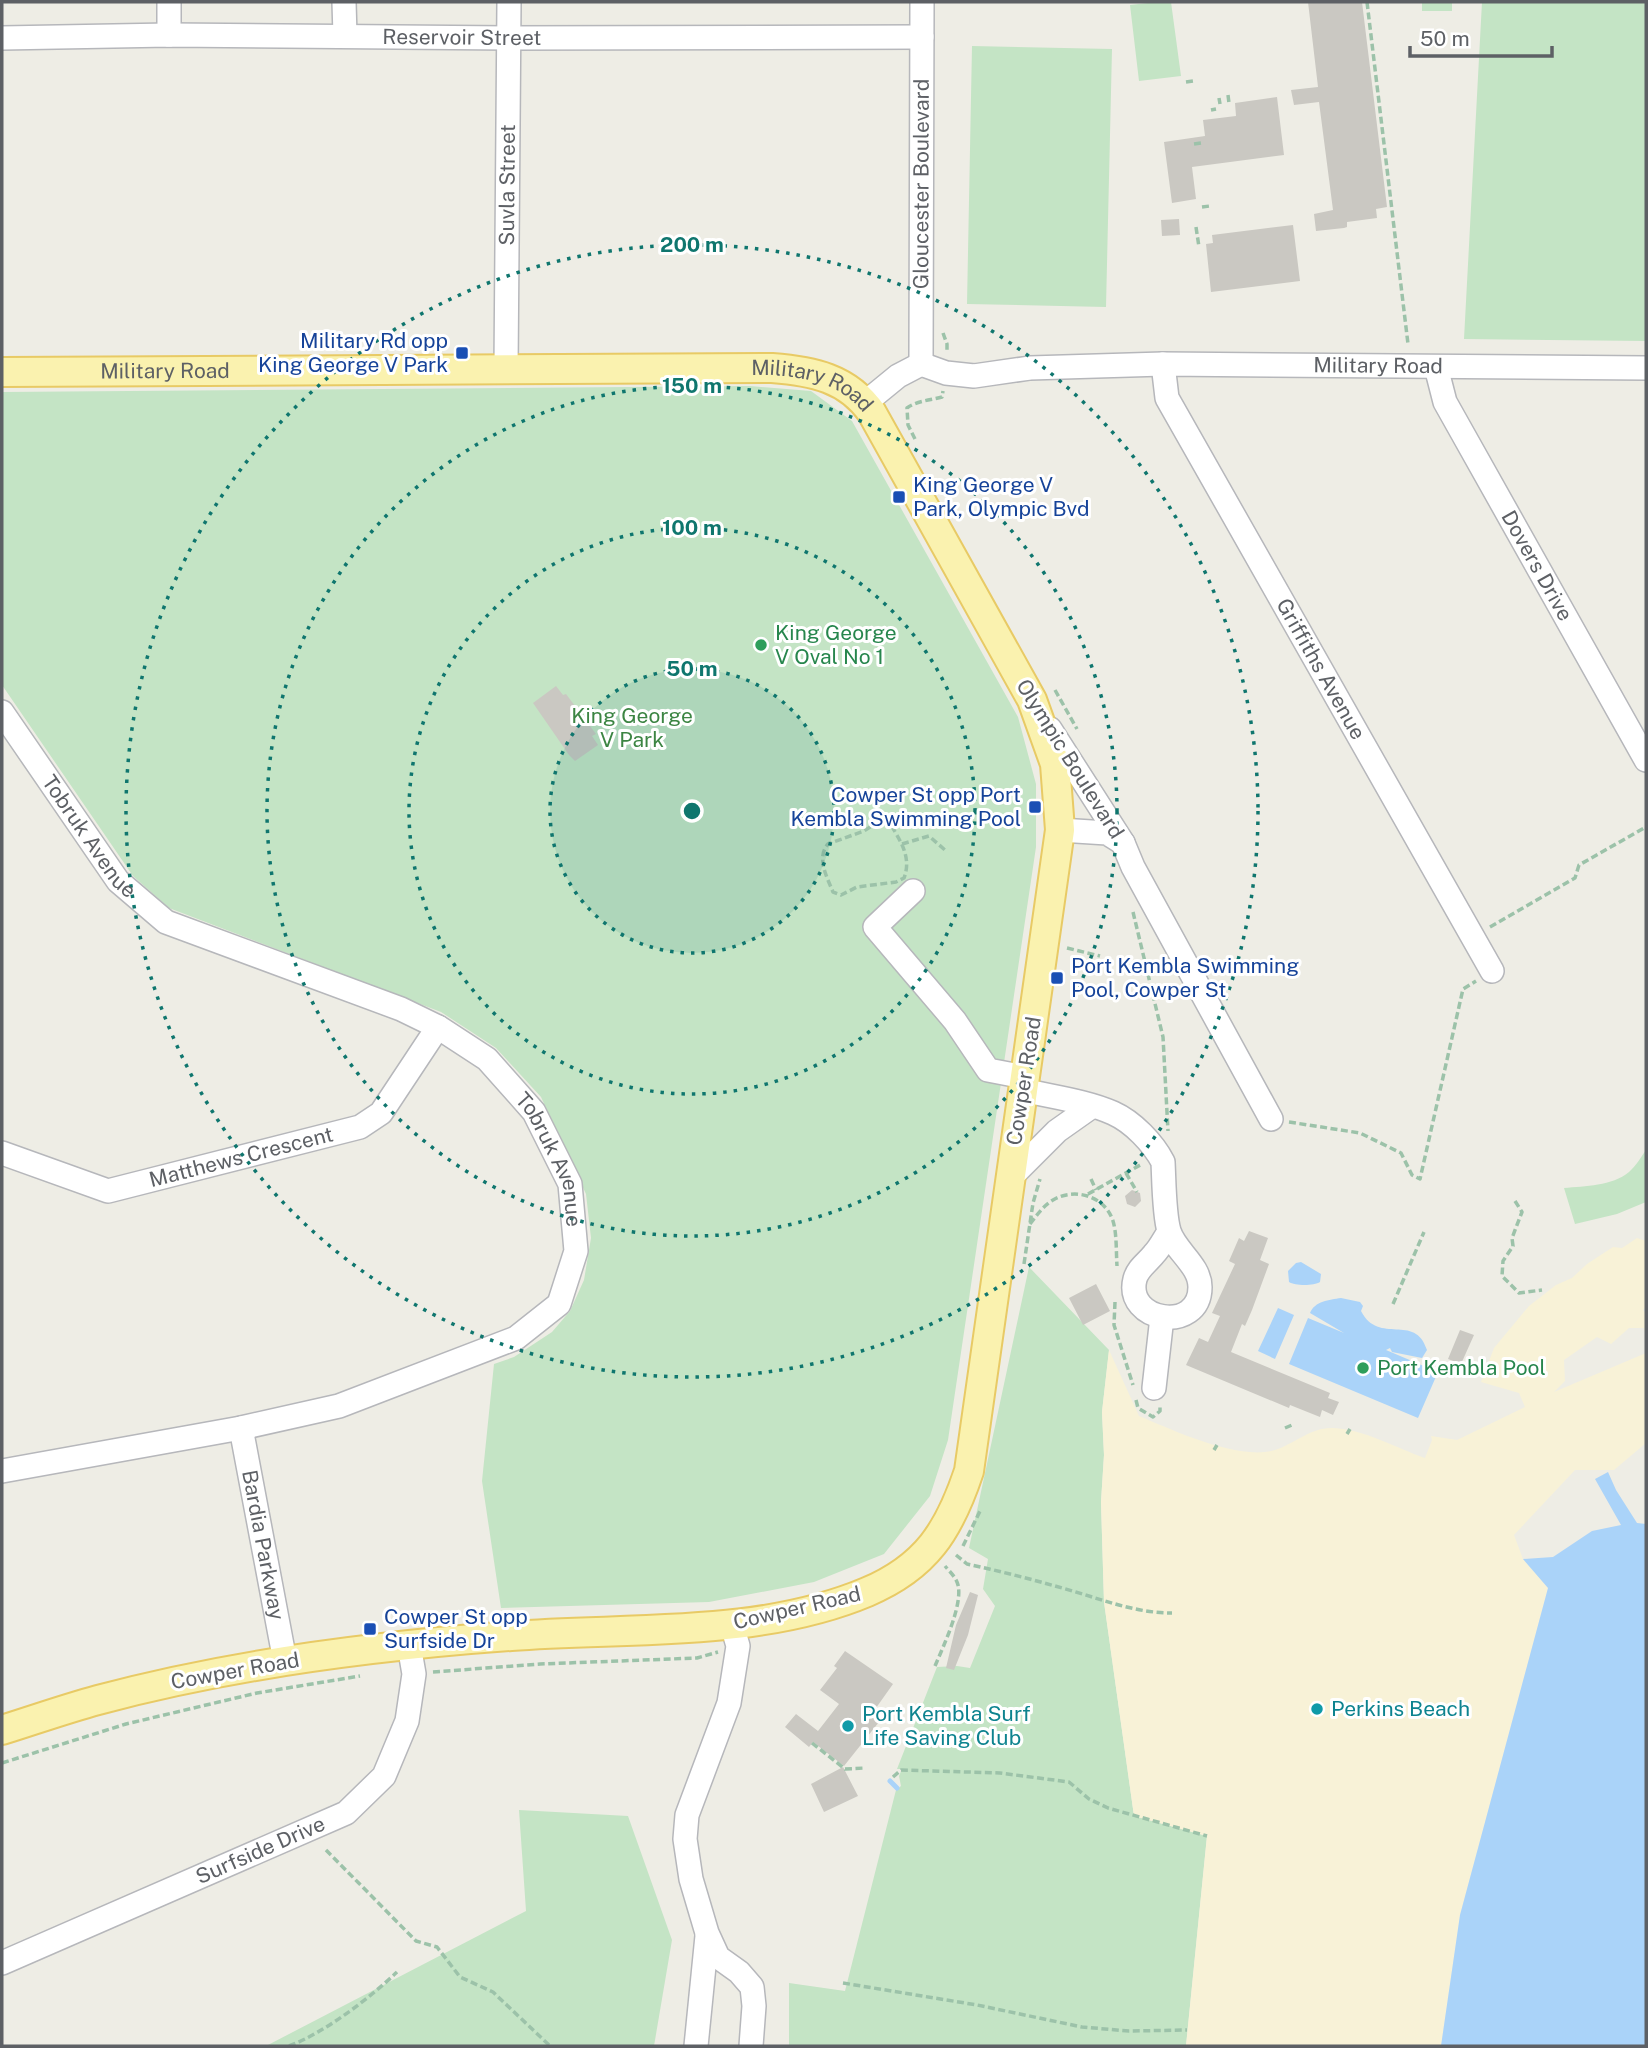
<svg xmlns="http://www.w3.org/2000/svg" width="1648" height="2048" font-family="'Public Sans',sans-serif">
	<rect width="100%" height="100%" fill="#eeede5"/>
	<!-- green -->
	<path fill="#c4e4c5" d="M1157 2H1171L1181 76 1139 81 1130 5Z
		M1422 2H1452V11H1422Z
		M1482 2H1646V341L1464 339Z
		M972 46 1112 49 1106 307 967 304Z
		M750 386 811 391 852 421 1018 717 1036 784V847L948 1440 930 1496 884 1554 814 1582 709 1602 501 1608 482 1481 494 1364 514 1357 552 1332 570 1311 584 1280 591 1238 586 1194 541 1097 496 1048 441 1012 169 908 133 876 2 685V392Z
		M1646 1150V1202L1617 1214 1575 1224 1564 1188C1585 1186 1612 1186 1629 1172 1636 1166 1641 1157 1646 1150Z
		M1029 1267 1109 1350 1102 1412 1104 1455 1101 1502 1104 1602 1134 1816 1207 1836 1186 2046H789V1983L845 1991 896 1790 901 1786 899 1776 902 1769H897L937 1667 957 1666 970 1668 995 1606 983 1589 988 1559 969 1548Z
		M519 1810 628 1816 672 1940 654 2046H266L526 1911Z"/>
	<!-- sand -->
	<path fill="#f8f2d7" d="M1637 1238 1646 1241V1307L1643 1310 1646 1313V1337L1644 1328H1629L1611 1344 1597 1337 1564 1360 1565 1381 1554 1392 1646 1353V1443L1614 1470H1575L1514 1535 1523 1559 1548 1588 1460 1915 1441 2046H1186L1207 1836 1134 1816 1104 1602 1101 1502 1104 1455 1102 1412 1109 1350 1139 1416C1173 1430 1242 1463 1278 1449 1296 1442 1313 1427 1333 1428 1364 1429 1396 1448 1425 1458L1432 1440 1431 1436 1457 1440 1525 1407 1519 1393 1481 1382 1494 1348 1529 1306 1556 1285 1572 1278 1587 1264 1613 1247 1622 1248Z"/>
	<!-- water -->
	<path fill="#aad3f9" d="M1301 1262 1321 1274 1320 1282C1314 1286 1295 1286 1289 1282L1288 1271 1296 1263Z
		M1341 1298 1360 1302 1363 1306 1361 1311C1379 1346 1415 1312 1427 1350L1422 1358 1392 1352 1390 1348 1386 1350 1438 1372 1418 1418 1289 1364 1308 1318 1344 1333 1310 1313C1315 1301 1329 1300 1341 1298Z
		M1278 1308 1294 1315 1275 1359 1258 1351Z
		M1608 1472 1616 1490 1637 1523 1646 1524V2046H1441L1460 1915 1548 1588 1523 1559 1553 1557 1592 1531 1621 1525 1595 1479Z"/>
	<g fill="none" stroke-linecap="round" stroke-linejoin="round">
		<!-- stream -->
		<path stroke="#aad3f9" stroke-width="5" d="M890 1781 897 1788"/>
	</g>
	<!-- building -->
	<path fill="#cac8c2" d="M1308 2H1362L1387 207 1376 209 1377 218 1347 222V227L1344 228 1316 231 1314 214 1333 210 1319 102 1294 105 1291 90 1318 87Z
		M1277 97 1284 155 1192 167 1196 199 1172 203 1164 142 1205 136 1203 120 1236 116 1235 103Z
		M1179 219 1180 235 1162 236 1161 220Z
		M1293 225 1300 281 1211 292 1206 244 1213 243 1212 235Z
		M556 686 563 695 566 694 596 734 592 736 598 745 575 761 569 755 533 703Z
		M1132 1190 1140 1193 1141 1201 1135 1207 1127 1204 1125 1196Z
		M1249 1231 1268 1238 1260 1260 1269 1264 1252 1310 1245 1326 1242 1324 1231 1352 1330 1393 1328 1398 1339 1402 1333 1415 1322 1410 1320 1417 1290 1405 1289 1408 1186 1365 1199 1338 1208 1342 1220 1316 1212 1313 1235 1264 1229 1261 1239 1238 1244 1241Z
		M1096 1284 1110 1311 1083 1325 1069 1298Z
		M1460 1330 1474 1335 1461 1364 1448 1359Z
		M970 1592 978 1595 968 1635 954 1670 946 1668 956 1625Z
		M845 1651 893 1684 871 1715 879 1722 844 1766 813 1742 809 1747 785 1727 796 1714 818 1731 839 1704 820 1690 837 1668 834 1666Z
		M843 1767 858 1796 824 1812 811 1784Z"/>
	<g fill="none" stroke-linecap="round" stroke-linejoin="round">
		<!-- minor casing -->
		<g stroke="#b6b7bb" stroke-width="26">
			<g id="minor">
				<path d="M169 2V35"/>
				<path d="M344 2 345 36"/>
				<path id="s1" d="M2 38 169 35 509 38 922 37"/>
				<path id="s2" d="M921 364 922 2"/>
				<path id="s3" d="M1163 364 1167 398 1492 971"/>
				<path id="s4" d="M1436 367 1445 402 1646 760"/>
				<path id="s5" d="M506 369 509 2"/>
				<path id="s6" d="M865 403 898 376 921 364 946 373 974 376 1030 368 1163 364 1646 368"/>
				<path id="s7" d="M2 712 118 881 166 922 401 1009 438 1027 487 1059 534 1112 570 1184 576 1251 559 1304 516 1338 339 1406 241 1428 2 1471"/>
				<path d="M1050 729 1123 843 1133 867 1271 1119"/>
				<path d="M1060 830 1107 833 1123 843"/>
				<path d="M913 891 875 927 955 1021 988 1070 1025 1077"/>
				<path d="M1023 1090C1052 1097 1086 1101 1113 1113 1133 1122 1153 1143 1163 1162 1164 1181 1164 1214 1169 1231 1175 1251 1200 1265 1200 1287 1200 1334 1124 1322 1135 1279 1138 1268 1147 1263 1154 1254 1160 1248 1164 1239 1169 1232"/>
				<path id="s8" d="M2 1153 108 1191 360 1127 381 1113 438 1027"/>
				<path d="M1009 1179 1057 1131 1091 1107"/>
				<path d="M1154 1388 1162 1317"/>
				<path id="s9" d="M241 1428 285 1661"/>
				<path d="M732 1625 738 1646 729 1703 687 1815 685 1839 691 1879 707 1933 718 1957 739 1972 752 1987 754 2006 751 2046"/>
				<path id="s10" d="M2 1963 346 1813 384 1776 407 1721 414 1674 409 1645"/>
				<path d="M696 2046 707 1936"/>
			</g>
		</g>
		<!-- major casing -->
		<g stroke="#e8ca65" stroke-width="32">
			<g id="major">
				<path id="s11" d="M2 372 772 368C812 371 848 378 872 413L1032 700 1055 764 1060 830 969 1471C949 1531 926 1567 867 1592 758 1638 627 1627 511 1636 372 1646 232 1664 98 1700 65 1709 34 1720 2 1730"/>
			</g>
		</g>
		<!-- path -->
		<path stroke="#9cc2a9" stroke-width="3.5" stroke-dasharray="7 3.5" stroke-linecap="butt" d="M1367 2 1408 344
			M1186 82 1193 81
			M1228 95 1229 103
			M1219 98 1220 104
			M1211 110 1216 109
			M1194 144 1201 143
			M1202 207 1210 206
			M1196 227 1199 247
			M943 333 947 344V352
			M915 439 908 425 907 408C916 401 931 400 942 397L943 391
			M1055 690 1077 729
			M886 817C897 836 913 855 904 878L896 882 857 887 841 895 833 892C827 877 816 858 828 844L864 831Z
			M902 844 929 836 945 850
			M1133 912 1163 1037 1168 1131
			M1490 927 1575 878 1579 865 1646 827
			M1067 948 1100 956
			M1289 1122 1360 1133 1401 1153 1412 1175 1420 1179 1463 989 1476 981
			M1126 1173 1137 1192
			M1091 1179 1096 1190
			M1088 1194 1142 1164
			M1515 1201 1522 1212 1512 1238 1513 1246 1503 1261 1502 1276 1519 1293 1542 1290
			M1030 1224C1037 1215 1043 1206 1053 1200 1075 1187 1105 1196 1113 1221 1117 1234 1116 1252 1117 1266
			M1024 1264 1033 1203 1040 1179
			M1115 1302 1114 1325 1133 1385
			M1393 1304 1424 1232
			M1136 1400 1138 1408 1153 1417 1160 1411V1406
			M1285 1428 1292 1425
			M1347 1434 1350 1429
			M1214 1450 1217 1445
			M963 1546 981 1509
			M956 1555 967 1564C999 1571 1031 1579 1062 1588 1099 1598 1133 1613 1172 1613
			M935 1666C943 1647 963 1605 958 1585 956 1577 950 1572 945 1566
			M433 1672 540 1664 697 1658 718 1652
			M812 1743 845 1769 865 1768
			M2 1763 126 1724 257 1693 360 1676
			M893 1777 901 1770 1000 1773 1069 1782 1089 1799 1108 1808 1207 1836
			M326 1850 416 1941 437 1947 460 1977 493 1992 550 2046
			M843 1983 977 2005 1082 2027 1129 2031 1187 2030
			M289 2046C324 2033 370 1998 397 1972"/>
		<!-- minor -->
		<use href="#minor" stroke="#fff" stroke-width="23"/>
		<!-- major -->
		<use href="#major" stroke="#faf2af" stroke-width="28"/>
	</g>
	<!-- distance rings -->
	<circle cx="692" cy="811" r="142" fill="#0f766e" fill-opacity=".12"/>
	<g fill="none" stroke="#0f766e" stroke-width="3.5" stroke-dasharray="3.5 7">
		<circle cx="692" cy="811" r="142"/>
		<circle cx="692" cy="811" r="283"/>
		<circle cx="692" cy="811" r="425"/>
		<circle cx="692" cy="811" r="566"/>
	</g>
	<!-- markers -->
	<g fill="#1a4fb4" stroke="#fff" stroke-width="2.5">
		<rect x="455" y="346" width="14" height="14" rx="3.5"/>
		<rect x="892" y="490" width="14" height="14" rx="3.5"/>
		<rect x="1028" y="800" width="14" height="14" rx="3.5"/>
		<rect x="1050" y="971" width="14" height="14" rx="3.5"/>
		<rect x="363" y="1622" width="14" height="14" rx="3.5"/>
	</g>
	<g fill="#2e9e5b" stroke="#fff" stroke-width="2.5">
		<circle cx="761" cy="645" r="7"/>
		<circle cx="1363" cy="1368" r="7"/>
	</g>
	<g fill="#0f9aa8" stroke="#fff" stroke-width="2.5">
		<circle cx="1317" cy="1709" r="7"/>
		<circle cx="848" cy="1726" r="7"/>
	</g>
	<g text-anchor="middle" stroke-width="6" stroke-linejoin="round" paint-order="stroke">
		<!-- street labels -->
		<g font-size="21" fill="#5d6065" stroke="#fff">
			<text dy="7" stroke="none"><textPath href="#s1" startOffset="460">Reservoir Street</textPath></text>
			<text dy="7" stroke="none"><textPath href="#s2" startOffset="180">Gloucester Boulevard</textPath></text>
			<text dy="7" stroke="none"><textPath href="#s5" startOffset="184">Suvla Street</textPath></text>
			<text dy="7" stroke="none"><textPath href="#s6" startOffset="528">Military Road</textPath></text>
			<text dy="7" stroke="none"><textPath href="#s11" startOffset="163">Military Road</textPath></text>
			<text dy="7" stroke="none"><textPath href="#s11" startOffset="814">Military Road</textPath></text>
			<text dy="7" stroke="none"><textPath href="#s4" startOffset="224">Dovers Drive</textPath></text>
			<text dy="7" stroke="none"><textPath href="#s3" startOffset="346">Griffiths Avenue</textPath></text>
			<text transform="translate(1070 759) rotate(58)" y="7">Olympic Boulevard</text>
			<text dy="7" stroke="none"><textPath href="#s7" startOffset="152">Tobruk Avenue</textPath></text>
			<text transform="translate(1024 1081) rotate(-81)" y="7">Cowper Road</text>
			<text dy="7" stroke="none"><textPath href="#s8" startOffset="250">Matthews Crescent</textPath></text>
			<text dy="7" stroke="none"><textPath href="#s7" startOffset="740">Tobruk Avenue</textPath></text>
			<text dy="7" stroke="none"><textPath href="#s9" startOffset="119">Bardia Parkway</textPath></text>
			<text transform="translate(797 1608) rotate(-13)" y="7">Cowper Road</text>
			<text transform="translate(235 1671) rotate(-10)" y="7">Cowper Road</text>
			<text dy="7" stroke="none"><textPath href="#s10" startOffset="282">Surfside Drive</textPath></text>
		</g>
		<!-- transit labels -->
		<g font-size="21" fill="#164399" stroke="#fff" text-anchor="start">
			<text x="448" y="348" text-anchor="end">Military Rd opp<tspan x="448" dy="24">King George V Park</tspan></text>
			<text x="913" y="492">King George V<tspan x="913" dy="24">Park, Olympic Bvd</tspan></text>
			<text x="1021" y="802" text-anchor="end">Cowper St opp Port<tspan x="1021" dy="24">Kembla Swimming Pool</tspan></text>
			<text x="1071" y="973">Port Kembla Swimming<tspan x="1071" dy="24">Pool, Cowper St</tspan></text>
			<text x="384" y="1624">Cowper St opp<tspan x="384" dy="24">Surfside Dr</tspan></text>
		</g>
		<!-- leisure labels -->
		<g font-size="21" fill="#27864d" stroke="#fff" text-anchor="start">
			<text x="775" y="640">King George<tspan x="775" dy="24">V Oval No 1</tspan></text>
			<text x="1377" y="1375">Port Kembla Pool</text>
		</g>
		<!-- park labels -->
		<g font-size="21" fill="#3c8543" stroke="#fff">
			<text x="632" y="723">King George<tspan x="632" dy="24">V Park</tspan></text>
		</g>
		<!-- culture labels -->
		<g font-size="21" fill="#0d838f" stroke="#fff" text-anchor="start">
			<text x="1331" y="1716">Perkins Beach</text>
			<text x="862" y="1721">Port Kembla Surf<tspan x="862" dy="24">Life Saving Club</tspan></text>
		</g>
	</g>
	<circle cx="692" cy="811" r="10" fill="#0f766e" stroke="#fff" stroke-width="3.5"/>
	<g font-size="21" text-anchor="middle" font-weight="bold" fill="#0f766e" stroke="#fff" stroke-width="6" stroke-linejoin="round" paint-order="stroke">
		<text x="692" y="252">200 m</text>
		<text x="692" y="393">150 m</text>
		<text x="692" y="535">100 m</text>
		<text x="692" y="676">50 m</text>
	</g>
	<!-- border -->
	<rect width="1648" height="2048" fill="none" stroke="#5d6065" stroke-width="7"/>
	<!-- scale -->
	<path d="M1410 46v10h142v-10" fill="none" stroke="#5d6065" stroke-width="3.5"/>
	<text x="1420" y="46" font-size="21" fill="#5d6065" stroke="#ffffff" stroke-width="5" paint-order="stroke">50 m</text>
</svg>
